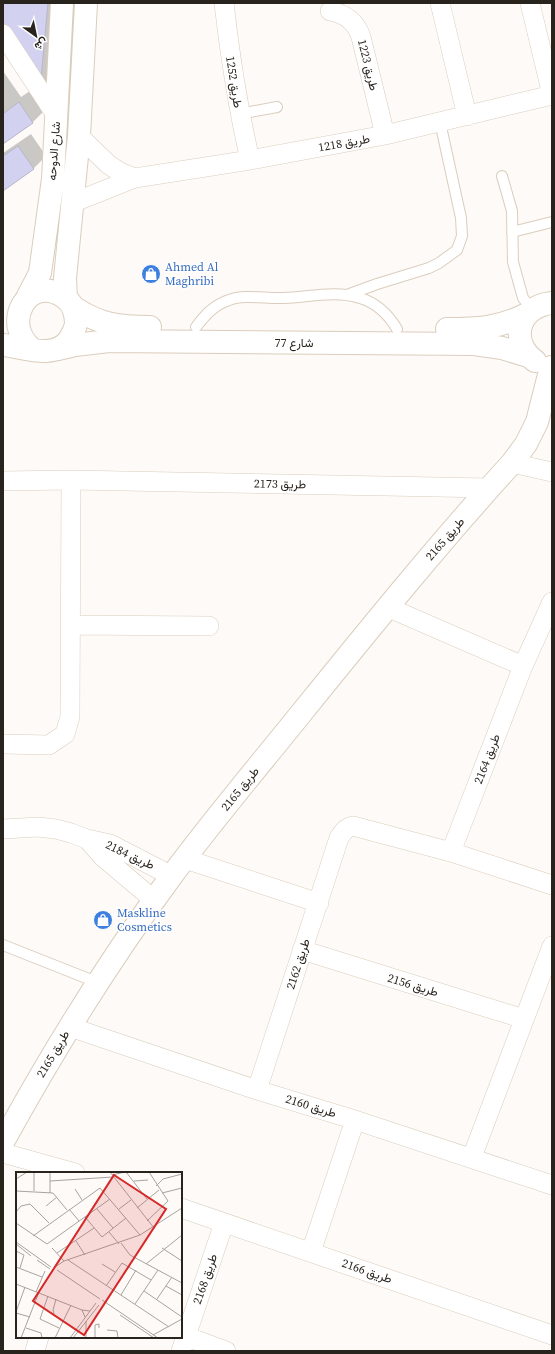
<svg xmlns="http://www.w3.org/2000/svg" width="555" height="1354" font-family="'Source Serif 4',Vazirmatn,serif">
	<rect width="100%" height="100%" fill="#fdfaf7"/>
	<!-- shadow -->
	<path fill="#0003" d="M3 3H59L53 76 40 88Z
		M3 71 21 97 36 87 49 106 33 122 3 143Z
		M31 134 46 156 33 169 3 190V153Z"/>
	<!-- building -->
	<path fill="#d2d1ef" stroke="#b8b7ca" d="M3 3H48L40 90 3 29Z
		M19 102 33 123 3 144V111L4 113Z
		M18 146 34 169 3 191V156Z"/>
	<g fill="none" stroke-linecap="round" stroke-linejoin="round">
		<!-- service casing -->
		<g stroke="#dbcdbd" stroke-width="12">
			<path id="service" d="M239 114 277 107
				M502 176 512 211 513 262 523 298 532 310
				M512 232 552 222
				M347 295 377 284 429 268 439 263 457 250 462 236 461 218 440 122
				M196 327C205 315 214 305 229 300 245 294 266 299 284 298 309 297 336 290 360 298 377 303 388 314 397 329
				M3 945 99 983"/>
		</g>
		<!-- minor casing -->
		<g stroke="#dbcdbd" stroke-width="20">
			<path id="minor" d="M224 3C230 56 238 108 250 160
				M440 3 467 116
				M330 11C346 14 356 22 361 37L385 135
				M3 34 56 115
				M135 178 250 160 385 135 552 95 530 3
				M72 203 135 178 120 172 109 165 79 136
				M512 463 552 472
				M3 481 71 480 490 488
				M387 607 523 666
				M71 625 209 626
				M3 744 49 745 65 734 70 717 71 480
				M3 829 38 827 56 829 71 833 87 839 110 844 172 876
				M87 839 103 857 154 900
				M451 852 523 666 552 602
				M185 859 319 903
				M302 950 524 1019
				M70 1027 257 1090 355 1120 552 1185
				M257 1090 339 838C343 832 345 828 353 826L451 852 552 885
				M3 1153 75 1173
				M472 1157 552 946
				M181 1208 552 1335
				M311 1252 355 1120
				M185 1336 226 1351
				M35 1351 39 1337
				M181 1351 224 1223"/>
		</g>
		<!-- tertiary casing -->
		<g stroke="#dbcdbd" stroke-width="24">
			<path id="tertiary" d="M28 296 40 273 53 179 62 3
				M66 299 65 278 79 136 86 3
				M73 307C101 325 118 327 150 327
				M447 329C477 329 500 328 527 314
				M3 345C24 347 54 360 69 340 72 335 75 330 76 324 76 314 73 303 64 297 29 273 0 323 32 349
				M58 349 75 345 109 341 474 344 502 348 528 356
				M535 361C508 341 519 306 552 303
				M3 1142C53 1051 108 962 170 878 212 821 258 767 303 711 371 627 439 543 512 463L526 444 537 422 551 367"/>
		</g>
		<!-- service -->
		<use href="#service" stroke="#fff" stroke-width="10"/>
		<!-- minor -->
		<use href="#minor" stroke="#fff" stroke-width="19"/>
		<!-- tertiary -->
		<use href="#tertiary" stroke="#fff" stroke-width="22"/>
	</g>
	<!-- icons -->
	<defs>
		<g id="shop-disc" transform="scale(1)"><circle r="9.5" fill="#3f7fe0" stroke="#fff"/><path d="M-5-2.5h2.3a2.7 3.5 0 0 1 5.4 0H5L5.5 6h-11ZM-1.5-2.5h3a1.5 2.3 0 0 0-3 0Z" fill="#fff"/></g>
	</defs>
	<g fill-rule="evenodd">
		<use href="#shop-disc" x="151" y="274"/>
		<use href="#shop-disc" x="103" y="920"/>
	</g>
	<g text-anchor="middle" stroke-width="3" stroke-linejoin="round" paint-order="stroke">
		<!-- street labels -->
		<g font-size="12" fill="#29231e" stroke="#fff">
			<text transform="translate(368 65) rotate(76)" y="4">طريق 1223</text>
			<text transform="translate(234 82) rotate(81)" y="4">طريق 1252</text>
			<text transform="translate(344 143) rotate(-10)" y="4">طريق 1218</text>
			<text transform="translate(54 151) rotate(-86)" y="4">شارع الدوحه</text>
			<text x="294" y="347">شارع 77</text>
			<text transform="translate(280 484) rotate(1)" y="4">طريق 2173</text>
			<text transform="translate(445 539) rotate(-49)" y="4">طريق 2165</text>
			<text transform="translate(487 759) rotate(-69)" y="4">طريق 2164</text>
			<text transform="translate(240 789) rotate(-51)" y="4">طريق 2165</text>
			<text transform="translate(130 855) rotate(25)" y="4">طريق 2184</text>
			<text transform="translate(298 964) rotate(-72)" y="4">طريق 2162</text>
			<text transform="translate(413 985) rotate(17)" y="4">طريق 2156</text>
			<text transform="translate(53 1054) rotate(-59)" y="4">طريق 2165</text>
			<text transform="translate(311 1106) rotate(17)" y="4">طريق 2160</text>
			<text transform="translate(367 1271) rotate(19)" y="4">طريق 2166</text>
			<text transform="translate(205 1279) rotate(-71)" y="4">طريق 2168</text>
		</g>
		<!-- shop labels -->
		<g font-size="12" fill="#366cbe" stroke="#fff" text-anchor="start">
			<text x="165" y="271">Ahmed Al<tspan x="165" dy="14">Maghribi</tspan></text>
			<text x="117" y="917">Maskline<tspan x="117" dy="14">Cosmetics</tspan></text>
		</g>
	</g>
	<!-- overview -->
	<g transform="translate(16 1172)">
		<rect width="166" height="166" fill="#fdfaf7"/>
		<path fill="none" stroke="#a8a4a0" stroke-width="1" d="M18 0V19M94 0 138 56M110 0 131 27M96 3 109 0M0 7 11 0M34 9 97 5M118 9 132 8M140 14 147 7 166 2M59 17 66 28M0 19 37 21 51 38M34 21V0M146 21 166 16M30 34 41 25M121 36 143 18M53 37 63 49M81 37 97 56M103 37 115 28M0 40 5 34 14 32 33 51M69 45 86 65 110 46M131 49 152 29 133 0M0 51 31 72 94 27M93 60 103 72M17 64 84 16 124 63M60 69 69 83M0 70 35 95M105 71 114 83 166 111M0 72 15 84M36 76 48 89M146 76 166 89M0 79 8 83 4 96M41 81 78 56M21 88 34 97M52 88 153 155M86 92 99 100M130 92 166 63M0 95 26 105M39 95 48 89 124 63 166 36M41 98 84 127M0 112 66 138M90 114 106 91 135 108M150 114 166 123M128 119 166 145M20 120 29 99M105 123 120 98M32 124 24 147 43 156M141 127 156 105M86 128 142 166M119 132 142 98M0 140 9 115M0 141 14 145M38 142 37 138 40 127M104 143 138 166M69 145 66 138 74 139M70 149V166M10 156 25 161 26 166M91 158 101 159 102 166M137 163 166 147M5 166 23 120M39 166 55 133M54 166 80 131M57 166 83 133M79 166V153L83 152V156"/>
		<path fill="#d62828" fill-opacity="0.15" stroke="#d62828" stroke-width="2" d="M98 3 150 37 68 163 17 129Z"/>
		<rect width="166" height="166" fill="none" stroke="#29231e" stroke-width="2"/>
	</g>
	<!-- border -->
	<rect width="555" height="1354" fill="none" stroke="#29231e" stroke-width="8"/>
	<!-- north arrow -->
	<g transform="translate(36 36) rotate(147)" stroke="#ffffff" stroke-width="3" paint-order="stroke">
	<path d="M0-3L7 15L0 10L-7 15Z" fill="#29231e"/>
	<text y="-6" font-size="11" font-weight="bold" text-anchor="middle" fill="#29231e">ش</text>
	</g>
</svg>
